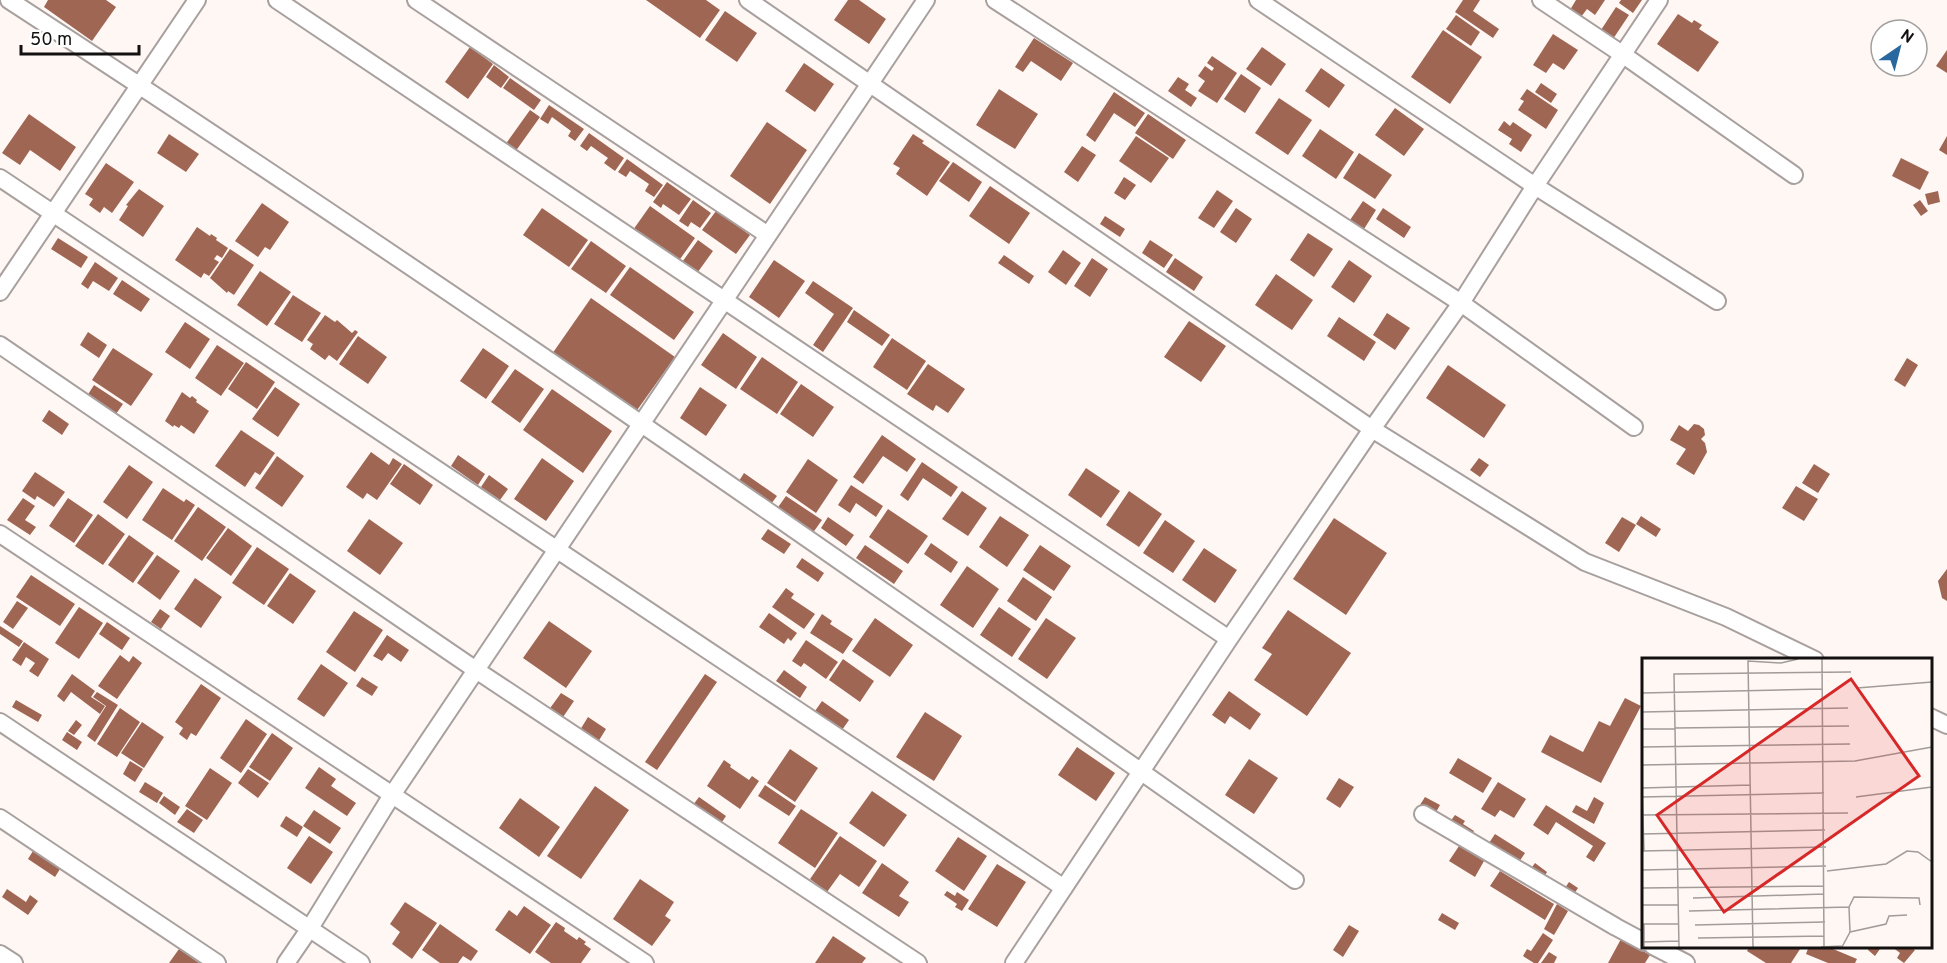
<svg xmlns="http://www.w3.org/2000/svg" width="1947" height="963" font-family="Overpass,sans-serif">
	<rect width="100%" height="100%" fill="#fff7f4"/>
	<!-- building -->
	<path fill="#9f6654" d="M48 0H106L116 7 92 41 44 7Z
		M646 0H706L720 10 700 38Z
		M848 0H859L886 19 869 44 834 20Z
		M1463 0H1480L1473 11 1499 29 1493 38 1455 12Z
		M1576 0H1605L1595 15 1587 9 1581 17 1570 10Z
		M1621 0H1642L1633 13 1619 3Z
		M1616 7 1629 15 1613 39 1601 30Z
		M725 11 757 33 737 62 705 40Z
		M1678 14 1692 23 1694 20 1702 25 1699 29 1719 42 1698 72 1657 44Z
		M1456 15 1480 32 1471 46 1446 29Z
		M1443 30 1482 57 1450 104 1411 77Z
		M1553 34 1578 50 1564 70 1553 63 1546 73 1533 65Z
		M1034 38 1073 63 1061 81 1031 61 1023 72 1015 67Z
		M470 47 493 64 468 99 445 82Z
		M1262 47 1286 64 1271 86 1246 69Z
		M1947 50V73L1936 66Z
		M1212 56 1237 73 1217 103 1198 91 1205 81 1198 76 1205 66 1212 71 1214 68 1207 63Z
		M804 63 834 84 815 112 785 91Z
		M494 65 509 77 501 88 486 77Z
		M1321 68 1345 85 1329 108 1305 91Z
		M1241 74 1261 88 1245 113 1224 99Z
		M1178 77 1189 84 1185 90 1197 98 1191 107 1168 91Z
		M510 78 541 100 534 110 503 88Z
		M1541 83 1557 94 1551 103 1535 92Z
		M999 89 1038 114 1015 149 976 125Z
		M1527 89 1558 110 1546 129 1518 110 1524 101 1520 99Z
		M1114 92 1145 113 1135 127 1114 113 1095 142 1086 135Z
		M1279 98 1312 120 1288 155 1255 133Z
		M549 105 584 129 575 141 568 136 571 131 552 117 548 124 540 119Z
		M1395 108 1424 129 1404 156 1375 135Z
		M530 110 540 117 515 152 505 145Z
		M29 114 76 147 60 171 30 150 20 165 2 153Z
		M1148 114 1186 140 1173 159 1135 133Z
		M1504 121 1510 126 1513 122 1532 135 1521 152 1509 144 1512 139 1498 130Z
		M767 122 807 150 770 204 730 176Z
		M1320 129 1354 152 1336 179 1302 156Z
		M589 133 624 158 615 171 604 163 608 158 591 146 587 151 580 146Z
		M169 134 199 154 186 172 157 153Z
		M913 134 924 141 922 143 950 162 927 196 896 174 900 168 893 164Z
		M1136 136 1169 158 1151 183 1119 161Z
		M1947 136V155L1939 150Z
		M1082 146 1096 155 1078 182 1064 172Z
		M1359 153 1392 175 1375 199 1343 178Z
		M1901 158 1929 172 1920 190 1892 176Z
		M627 159 663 185 654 197 645 191 649 184 630 171 626 177 618 172Z
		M953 162 982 182 969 202 939 181Z
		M106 163 134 182 112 213 104 207 100 213 89 205 93 199 85 194Z
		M1124 177 1136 185 1125 200 1114 193Z
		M667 182 691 199 679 215 663 204 661 208 653 202Z
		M990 186 1030 213 1009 244 969 216Z
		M139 189 164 206 143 237 119 220 128 206 126 205Z
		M1217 190 1233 201 1214 228 1198 218Z
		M1938 191 1940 202 1928 205 1925 194Z
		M693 200 711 213 700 228 691 222 688 227 679 221Z
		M1920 200 1928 211 1921 216 1913 205Z
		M1363 201 1376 210 1364 229 1350 220Z
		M262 203 289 222 270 250 265 247 258 257 235 241Z
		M650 206 695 238 678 262 633 230Z
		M542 208 588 240 569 267 523 235Z
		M1236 208 1252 219 1236 243 1220 232Z
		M1383 208 1411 227 1404 238 1376 219Z
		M716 211 750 235 736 254 702 230Z
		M1105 216 1125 229 1120 237 1100 224Z
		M197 227 210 236 211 234 217 238 216 240 228 248 222 258 217 255 214 259 219 262 209 276 204 273 201 278 175 260Z
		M1308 233 1333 249 1314 277 1290 260Z
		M58 238 88 257 81 268 51 249Z
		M698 240 713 251 695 276 680 265Z
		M1150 240 1173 255 1164 268 1142 253Z
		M591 241 626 266 606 293 571 269Z
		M230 249 254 265 234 295 228 291 227 293 210 278Z
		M1063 250 1081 263 1066 285 1048 272Z
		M1004 255 1034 276 1029 284 998 263Z
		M1092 258 1108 269 1090 297 1074 286Z
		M1175 258 1203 277 1194 291 1166 272Z
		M774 260 805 281 779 318 749 297Z
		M1349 260 1372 276 1354 303 1331 287Z
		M95 262 118 278 109 291 93 281 88 289 81 284Z
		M630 267 694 312 674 340 610 295Z
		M260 271 291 292 267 326 237 305Z
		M1276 274 1313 300 1292 330 1255 305Z
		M122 280 150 299 141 312 113 294Z
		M813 281 853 308 823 352 813 345 834 314 805 293Z
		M293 295 321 313 302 342 274 324Z
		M591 298 675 357 635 413 552 354Z
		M854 310 890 335 882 346 847 322Z
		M1387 313 1410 328 1395 350 1373 335Z
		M325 315 335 322 337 320 352 333 355 330 358 332 337 361 329 355 325 360 310 349 313 344 307 340Z
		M1339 317 1376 342 1364 361 1327 336Z
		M1189 321 1226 346 1201 382 1164 357Z
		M185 322 210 339 190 369 165 352Z
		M88 332 107 345 99 358 80 345Z
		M723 333 757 357 736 389 701 365Z
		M358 336 387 357 368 384 339 364Z
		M892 338 926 361 907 390 873 367Z
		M217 345 244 363 221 396 195 378Z
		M113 348 153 374 131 406 92 380Z
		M483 348 509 366 486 399 460 381Z
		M762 357 798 382 777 414 740 389Z
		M1907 358 1918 365 1905 387 1894 380Z
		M246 362 275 382 257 409 228 389Z
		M928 364 965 389 948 413 936 405 933 411 907 394Z
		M1448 365 1506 405 1484 438 1426 398Z
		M515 369 544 389 520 423 491 402Z
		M801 384 834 407 813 437 780 414Z
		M94 385 123 404 116 414 87 396Z
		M275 387 300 404 278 437 252 419Z
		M700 387 727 405 706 436 680 418Z
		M552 389 612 431 583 473 523 430Z
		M182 392 190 398 192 396 197 400 196 402 209 411 194 434 181 425 179 428 174 425 173 427 165 421Z
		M49 410 69 424 62 435 42 421Z
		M1694 424 1699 425 1704 429 1705 435 1701 439 1705 443 1707 452 1694 475 1676 464 1686 449 1670 440 1679 425 1688 431Z
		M241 430 275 453 260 475 255 472 245 487 215 466Z
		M882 435 916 459 907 472 883 456 863 484 853 477Z
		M371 452 389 465 393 458 402 464 377 500 367 493 363 499 346 487Z
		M458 455 485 474 478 485 451 466Z
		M277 456 304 476 282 507 255 488Z
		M542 458 574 481 546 521 514 499Z
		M1479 458 1489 465 1480 477 1470 470Z
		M808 459 838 480 816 513 786 492Z
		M922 462 958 487 951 497 923 478 908 501 900 495Z
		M404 464 433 485 420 505 390 484Z
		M1814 464 1830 474 1818 493 1802 483Z
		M129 465 153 482 127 519 103 502Z
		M1086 468 1120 491 1101 518 1068 495Z
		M35 472 65 492 54 507 37 496 35 500 22 491Z
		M744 473 777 496 771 504 739 481Z
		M489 475 508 489 500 500 481 487Z
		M851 485 883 506 876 517 856 503 850 513 838 505Z
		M1796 486 1818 499 1804 521 1782 508Z
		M163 488 184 502 186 499 195 505 172 540 142 520Z
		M962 491 987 508 968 536 942 519Z
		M1129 491 1162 514 1139 547 1106 525Z
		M786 496 822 520 812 534 776 510Z
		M23 498 35 506 25 520 36 527 30 535 7 520Z
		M68 498 93 515 74 543 49 526Z
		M198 507 226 527 202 561 174 541Z
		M888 509 928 536 908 564 869 537Z
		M98 514 125 534 103 565 75 546Z
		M1000 516 1029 535 1007 567 979 547Z
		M1641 516 1661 529 1656 537 1636 524Z
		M828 517 854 535 846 546 821 528Z
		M1622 517 1636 525 1619 552 1605 543Z
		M1334 518 1387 553 1346 615 1293 579Z
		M369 519 403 543 380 575 347 551Z
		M1165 520 1195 541 1173 573 1143 553Z
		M228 528 252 546 231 576 206 558Z
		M768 529 791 544 784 554 761 539Z
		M129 535 154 553 133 583 108 565Z
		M931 543 958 562 951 573 924 554Z
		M865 545 903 571 894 584 856 558Z
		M1040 545 1071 566 1054 591 1023 570Z
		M257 547 289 569 264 605 232 583Z
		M1204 548 1237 570 1215 603 1182 580Z
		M157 555 180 571 160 600 137 583Z
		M802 558 824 573 818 582 796 567Z
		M967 566 999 589 973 628 940 605Z
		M1947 569V601L1942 598 1938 581Z
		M290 573 316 591 293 624 267 606Z
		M31 575 75 604 60 626 16 597Z
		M1023 577 1052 597 1036 621 1007 601Z
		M195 578 222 597 201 628 174 609Z
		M786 588 794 594 791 598 815 614 804 629 772 607Z
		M17 601 28 608 13 629 3 622Z
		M79 607 103 623 79 659 55 643Z
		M999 607 1031 629 1012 657 980 635Z
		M160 609 170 616 161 629 151 622Z
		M1288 610 1351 653 1307 716 1254 680 1272 654 1262 648Z
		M354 611 383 630 355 672 326 652Z
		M769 613 797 633 791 641 788 638 784 644 759 627Z
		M822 614 832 621 830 624 853 639 843 654 810 633Z
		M875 618 913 645 890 677 852 651Z
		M1046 618 1076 638 1047 679 1018 659Z
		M549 621 592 651 566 688 523 658Z
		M107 622 130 638 122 650 99 634Z
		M0 626 23 641 19 647 0 634Z
		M387 635 409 650 401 662 388 653 382 661 373 656Z
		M806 640 838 662 826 679 804 663 801 667 792 661Z
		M24 642 49 659 38 677 29 671 35 663 26 657 21 666 12 660Z
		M120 655 129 662 133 656 142 663 117 699 98 686Z
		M843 659 874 681 860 702 829 680Z
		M321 664 348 683 324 717 297 699Z
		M784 670 807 687 800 698 776 681Z
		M72 674 95 691 91 697 105 706 100 714 71 692 64 702 57 696Z
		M705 674 717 682 657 770 645 762Z
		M362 677 378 687 372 696 356 686Z
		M201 684 221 698 196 736 191 733 187 740 179 734 183 728 175 722Z
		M1229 691 1261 714 1250 730 1230 716 1225 724 1212 715Z
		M97 692 118 705 95 742 87 736 106 706 93 697Z
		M561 693 574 701 561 720 548 711Z
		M1625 698 1641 706 1601 783 1541 752 1550 735 1583 752 1599 721 1610 726Z
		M16 700 42 715 38 722 12 707Z
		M822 701 849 720 842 730 815 711Z
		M120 708 140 722 117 757 97 744Z
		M925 712 962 736 934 781 896 757Z
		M588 717 606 729 598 742 580 730Z
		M246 719 267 734 241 773 220 758Z
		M76 720 82 725 74 735 68 731Z
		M142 722 164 737 144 768 121 753Z
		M67 732 82 742 77 750 62 740Z
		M272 733 293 748 270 781 249 767Z
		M1077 747 1115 773 1096 801 1058 775Z
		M790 749 818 768 795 802 767 783Z
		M1458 758 1492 778 1483 793 1449 773Z
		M1249 759 1278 778 1254 814 1225 795Z
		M724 760 731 765 730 767 749 780 752 776 759 781 740 809 707 786Z
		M130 761 143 769 135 782 123 774Z
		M319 767 336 779 331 786 356 803 347 816 305 788Z
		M210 768 232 783 207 820 185 806Z
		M248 769 269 783 258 798 238 783Z
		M1339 778 1354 787 1340 808 1326 799Z
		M145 782 163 793 157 803 139 792Z
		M1498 782 1526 799 1514 818 1500 810 1495 817 1481 809Z
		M765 785 796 806 789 816 758 796Z
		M595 786 629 810 581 879 547 856Z
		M872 791 907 815 884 847 849 823Z
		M164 796 180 807 175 815 159 803Z
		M699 797 726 816 720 825 693 805Z
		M1425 797 1440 805 1435 814 1420 805Z
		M1594 797 1604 803 1594 824 1572 812 1576 805 1587 811Z
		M520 798 560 827 539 857 499 828Z
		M1546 805 1606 843 1594 862 1586 857 1593 846 1556 822 1548 835 1533 825Z
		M187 809 203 820 194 833 177 822Z
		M801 809 838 833 815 868 778 843Z
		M314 810 341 828 330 844 303 826Z
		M1455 815 1465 821 1463 824 1474 831 1471 836 1449 823Z
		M286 816 303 827 297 837 280 826Z
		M1495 834 1525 853 1517 865 1487 846Z
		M309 836 333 852 311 884 287 868Z
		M840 836 877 861 859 887 840 874 827 892 810 879Z
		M958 837 987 856 964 891 935 871Z
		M1459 846 1484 861 1475 877 1449 861Z
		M33 851 60 869 55 877 28 859Z
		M882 863 909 882 899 896 909 902 899 917 862 893Z
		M1535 863 1547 872 1543 879 1530 870Z
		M997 864 1026 882 997 927 968 909Z
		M1500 871 1554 904 1545 920 1490 886Z
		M640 879 674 902 665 916 671 920 652 946 613 919Z
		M1569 882 1578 888 1574 894 1565 888Z
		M7 889 26 902 30 895 38 901 28 915 2 897Z
		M947 891 955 896 957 892 969 900 962 911 955 907 957 904 944 895Z
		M405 902 437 923 412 959 392 944 400 932 390 924Z
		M1557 904 1568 911 1554 935 1544 929Z
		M524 906 551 925 530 954 495 930 509 910 517 916Z
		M1442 913 1459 923 1455 930 1438 920Z
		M556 922 565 928 564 931 577 940 579 937 586 942 584 944 591 949 581 963H551L535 952Z
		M440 924 478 951 471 961 463 956 458 963H440L422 950Z
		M1349 925 1359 931 1343 957 1333 950Z
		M1543 933 1553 940 1538 963H1534L1523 956 1527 949 1531 951Z
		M833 936 866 958 862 963H815Z
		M1621 939 1650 955 1645 963H1608Z
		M1750 946H1802L1791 963H1766L1747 951Z
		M1809 946H1826L1857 959 1855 963H1828L1806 954Z
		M1870 946H1882L1875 956 1868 950Z
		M1891 946H1909L1915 950 1904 963 1897 958 1900 953Z
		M179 949 199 963H169Z
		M1549 952 1557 957 1554 963H1541Z"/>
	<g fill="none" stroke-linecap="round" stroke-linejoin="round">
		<!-- minor casing -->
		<g stroke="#a8a09e" stroke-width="20">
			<path id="minor" d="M9 0C444 283 871 581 1295 880
				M277 0 1229 639
				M416 0 768 235
				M748 0 1372 429 1585 562 1726 617 1815 660
				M995 0 1461 303 1634 427
				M1258 0 1535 186 1717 301
				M1541 0 1622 54 1794 175
				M0 178 1064 888
				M0 292 197 0
				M0 345 476 670 918 963
				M0 534 645 963
				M1930 717 1947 725
				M0 722 361 963
				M1423 814 1616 927 1644 942
				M0 818 217 963
				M1653 946 1686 963
				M0 954 14 963
				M286 963 310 928 392 795 926 0
				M1014 963 1229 639 1372 429 1461 303 1535 186 1659 0"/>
		</g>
		<!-- minor -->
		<use href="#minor" stroke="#fff" stroke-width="16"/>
	</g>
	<!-- overview -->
	<g transform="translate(1642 658)">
		<rect width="290" height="290" fill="#fff7f4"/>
		<path fill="none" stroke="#a19b99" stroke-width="1.5" d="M180 1 182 288M215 30 290 24M0 35 180 31M0 54 206 50M33 70 207 68M0 71H33M0 89 208 86M0 107 213 103 290 89M0 130 108 127M0 130 2 193M0 139 182 135M214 139 290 129M0 157 206 155M0 176 183 172M0 193 184 189M0 212 184 208M185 213 244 206 265 193 276 194 290 204M0 230 182 228M51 240 182 236M0 247H37M47 253 207 249 212 239 277 240 278 247M0 266H37M2 266V289M53 267 183 264M208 274 244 266 247 258 265 257M56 280 182 278M0 284 37 283M37 289 32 16 209 14M111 289 106 3 139 5 156 1M179 289 201 288M200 289 208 274 207 249"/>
		<path fill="#d62828" fill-opacity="0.15" stroke="#d62828" stroke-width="3" d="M209 21 277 118 82 254 15 157Z"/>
		<rect width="290" height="290" fill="none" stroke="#131110" stroke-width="3"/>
	</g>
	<!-- north arrow -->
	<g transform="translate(1899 48) rotate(35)"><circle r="28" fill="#ffffff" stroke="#a1a09f" stroke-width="1.5"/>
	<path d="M0-4.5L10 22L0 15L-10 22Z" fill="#29689e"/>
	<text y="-9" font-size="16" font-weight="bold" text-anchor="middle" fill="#131110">N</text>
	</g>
	<!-- scale -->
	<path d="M21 45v9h118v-9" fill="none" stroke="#131110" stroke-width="3"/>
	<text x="30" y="45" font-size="18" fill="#131110" stroke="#ffffff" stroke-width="4.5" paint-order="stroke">50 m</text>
</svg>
